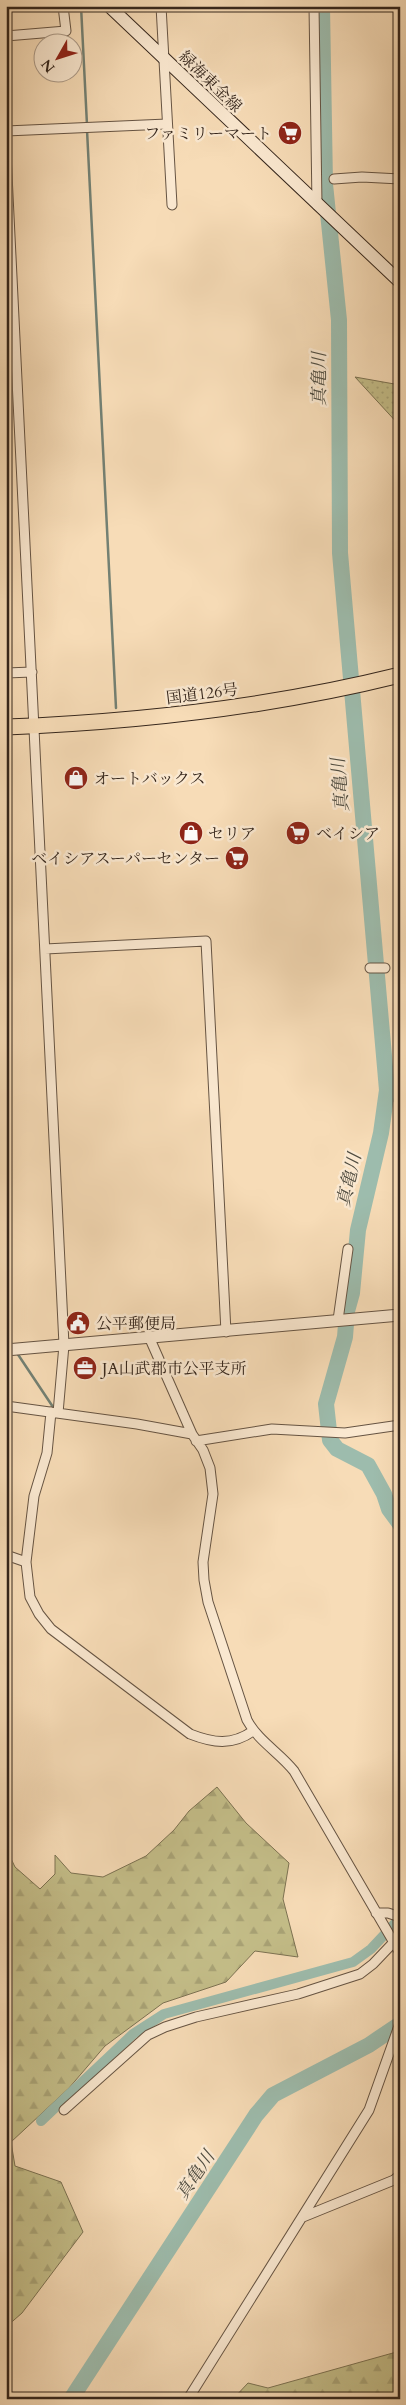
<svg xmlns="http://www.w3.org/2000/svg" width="406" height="2405" font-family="Cardo,'Noto Serif JP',serif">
	<defs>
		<pattern id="grass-dots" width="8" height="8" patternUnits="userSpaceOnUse" patternTransform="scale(1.25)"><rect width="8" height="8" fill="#c4be89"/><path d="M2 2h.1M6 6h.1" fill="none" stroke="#a9a376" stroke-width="1.8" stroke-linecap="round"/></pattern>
		<pattern id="forest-firs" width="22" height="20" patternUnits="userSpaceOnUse" patternTransform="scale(1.25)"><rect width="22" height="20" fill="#c4be89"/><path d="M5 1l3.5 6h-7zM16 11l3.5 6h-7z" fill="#a9a376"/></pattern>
	</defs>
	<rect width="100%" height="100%" fill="#f7dcb7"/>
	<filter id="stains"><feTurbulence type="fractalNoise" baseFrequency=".004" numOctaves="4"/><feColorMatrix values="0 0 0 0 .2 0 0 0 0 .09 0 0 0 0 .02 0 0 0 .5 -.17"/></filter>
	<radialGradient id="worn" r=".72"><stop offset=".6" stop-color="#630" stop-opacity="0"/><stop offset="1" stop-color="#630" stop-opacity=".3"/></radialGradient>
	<!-- grass -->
	<path fill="url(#grass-dots)" stroke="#7c7252" d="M355 377 400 385V426Z"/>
	<!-- forest -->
	<path fill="url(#forest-firs)" stroke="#7c7252" d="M217 1787 246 1823 289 1863 283 1899 298 1957 255 1951 226 1982 163 2003 105 2046 69 2088 11 2142 15 2166 61 2182 83 2232 22 2313 6 2327V1848L15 1867 40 1889 55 1874V1855L71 1873 103 1877 146 1856 174 1830 189 1811Z
		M400 2351V2399H233L248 2383 268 2388Z"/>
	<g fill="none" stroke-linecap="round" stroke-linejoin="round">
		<!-- stream -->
		<path stroke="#738073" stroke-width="2.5" d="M81 6 87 125
			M87 130 116 708
			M387 1090 400 1109
			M6 1343H11L13 1346
			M17 1353 53 1407"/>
		<!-- canal -->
		<path stroke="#9dbcad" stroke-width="10" d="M41 2121 133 2034 164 2014 353 1962 371 1949 400 1918"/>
		<!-- river -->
		<path stroke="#9dbcad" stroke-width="16" d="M322 6 325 184 339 320 340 553 387 1090 381 1133 358 1230 352 1293 347 1311 345 1337 326 1404 330 1440 337 1449 368 1465 384 1494 389 1509 400 1524
			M71 2399 256 2115 273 2095 369 2045 400 2024"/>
		<!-- minor casing -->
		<g stroke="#665443" stroke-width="11">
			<path id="minor" d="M161 6 172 205
				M314 6 317 205
				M6 36 66 31 63 6
				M6 131 167 124
				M6 154 64 1345 58 1413
				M334 179 362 177 400 179
				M6 673 32 672
				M45 949 206 941 226 1332
				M370 968H385
				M338 1320 348 1249
				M150 1339 192 1434 203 1450 210 1468 213 1494 203 1562 204 1580 208 1602 247 1720C258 1741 280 1753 294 1771L400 1953
				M6 1406 137 1424 192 1434
				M51 1412 47 1453 34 1496 26 1562 30 1597 39 1614 51 1629 190 1734C213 1743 232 1746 253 1731
				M196 1441 272 1429 345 1433 400 1425
				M6 1555 26 1562
				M376 1913H388L400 1917
				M64 2110 148 2035 165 2027 196 2017 298 1994 360 1974 373 1964 393 1943
				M303 2217 394 2180 400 2175
				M188 2399 369 2110 400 2023"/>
		</g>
		<!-- tertiary casing -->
		<g stroke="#665443" stroke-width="13">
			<path id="tertiary" d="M6 1350 400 1315"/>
		</g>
		<!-- secondary casing -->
		<g stroke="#35261c" stroke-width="14">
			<path id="secondary" d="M109 6 400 282"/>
		</g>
		<!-- trunk casing -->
		<g stroke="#35261c" stroke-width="17">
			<path id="trunk" d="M6 727C138 722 271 707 400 675"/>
		</g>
		<!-- minor -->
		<use href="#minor" stroke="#fae8d0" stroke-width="9"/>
		<!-- tertiary -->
		<use href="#tertiary" stroke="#fae8d0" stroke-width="11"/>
		<!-- secondary -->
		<use href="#secondary" stroke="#fae8d0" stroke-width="12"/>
		<!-- trunk -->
		<use href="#trunk" stroke="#f7dcb7" stroke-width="15"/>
	</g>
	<!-- icons -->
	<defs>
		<g id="supermarket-disc" transform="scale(1.25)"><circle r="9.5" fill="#8f2418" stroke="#fae8d0"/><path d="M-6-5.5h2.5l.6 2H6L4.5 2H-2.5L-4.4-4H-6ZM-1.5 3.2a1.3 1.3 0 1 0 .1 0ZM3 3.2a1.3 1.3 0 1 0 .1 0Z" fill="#fff"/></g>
		<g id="shop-disc" transform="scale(1.25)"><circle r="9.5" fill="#8f2418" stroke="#fae8d0"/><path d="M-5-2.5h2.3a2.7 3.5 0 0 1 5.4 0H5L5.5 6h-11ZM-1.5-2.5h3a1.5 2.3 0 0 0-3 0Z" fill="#fff"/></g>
		<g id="civic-disc" transform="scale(1.25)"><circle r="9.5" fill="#8f2418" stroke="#fae8d0"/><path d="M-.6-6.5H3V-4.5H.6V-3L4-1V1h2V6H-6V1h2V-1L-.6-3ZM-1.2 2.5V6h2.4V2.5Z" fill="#fff"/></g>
		<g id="office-disc" transform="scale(1.25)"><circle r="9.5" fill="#8f2418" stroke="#fae8d0"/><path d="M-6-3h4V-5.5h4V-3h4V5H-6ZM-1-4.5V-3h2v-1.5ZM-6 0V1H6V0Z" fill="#fff"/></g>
	</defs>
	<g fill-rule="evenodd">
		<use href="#supermarket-disc" x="290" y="133"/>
		<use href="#shop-disc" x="76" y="778"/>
		<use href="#shop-disc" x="191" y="833"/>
		<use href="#supermarket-disc" x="298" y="833"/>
		<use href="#supermarket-disc" x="237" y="858"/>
		<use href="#civic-disc" x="78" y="1323"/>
		<use href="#office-disc" x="85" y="1368"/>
	</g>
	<g text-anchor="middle" stroke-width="5" stroke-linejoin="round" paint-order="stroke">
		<!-- street labels -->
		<g font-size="16" fill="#35261c" stroke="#fae8d0">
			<text transform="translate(211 81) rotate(44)" y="6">緑海東金線</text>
			<text transform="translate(202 693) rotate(-7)" y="6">国道126号</text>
		</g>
		<!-- poi labels -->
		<g font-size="16" fill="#35261c" stroke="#fae8d0" text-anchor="start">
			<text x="272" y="139" text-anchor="end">ファミリーマート</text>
			<text x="94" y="784">オートバックス</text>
			<text x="208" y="839">セリア</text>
			<text x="316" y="839">ベイシア</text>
			<text x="220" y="864" text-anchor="end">ベイシアスーパーセンター</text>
			<text x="96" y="1329">公平郵便局</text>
			<text x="102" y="1374">JA山武郡市公平支所</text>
		</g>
		<!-- water labels -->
		<g font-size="18" font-style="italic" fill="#4f4c40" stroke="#fae8d0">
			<text transform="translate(319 379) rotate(-90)" y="6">真亀川</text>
			<text transform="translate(340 785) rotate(-95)" y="6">真亀川</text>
			<text transform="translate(349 1180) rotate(-77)" y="6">真亀川</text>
			<text transform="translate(195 2175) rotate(-56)" y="6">真亀川</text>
		</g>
	</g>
	<!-- margin -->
	<rect width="406" height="2405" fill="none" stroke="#f7dcb7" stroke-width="25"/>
	<rect x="8" y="8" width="391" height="2390" fill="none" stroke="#35261c" stroke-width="2.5"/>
	<rect x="12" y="12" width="381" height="2380" fill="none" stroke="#35261c"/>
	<!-- north arrow -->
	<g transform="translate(58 58) rotate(231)"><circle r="24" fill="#fae8d0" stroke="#ab9a88"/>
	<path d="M0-4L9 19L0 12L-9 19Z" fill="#8f2418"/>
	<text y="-8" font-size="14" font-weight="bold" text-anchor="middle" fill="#35261c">N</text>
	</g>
	<rect width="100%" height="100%" filter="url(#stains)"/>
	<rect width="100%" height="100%" fill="url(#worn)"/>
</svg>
